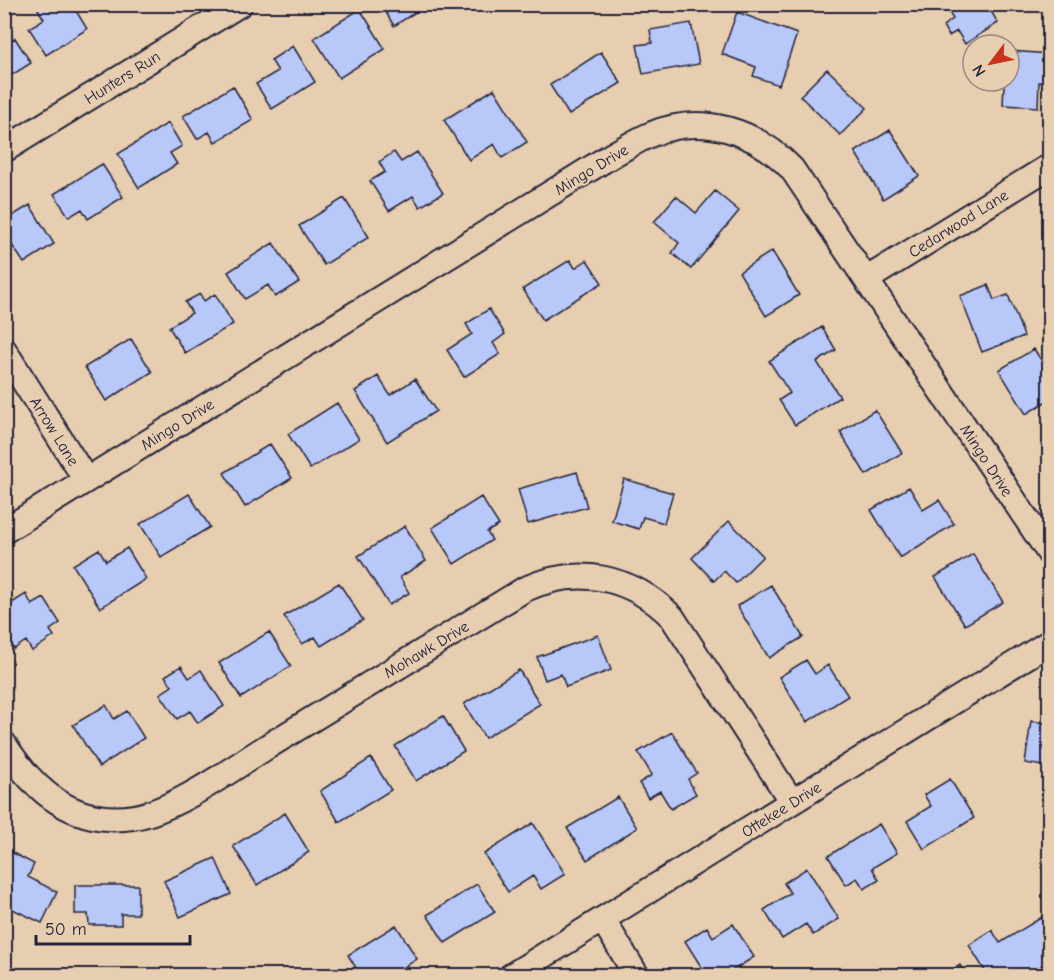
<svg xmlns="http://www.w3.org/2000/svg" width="1054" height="980" font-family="'Comic Neue',sans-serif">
	<rect width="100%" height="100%" fill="#e8ceb0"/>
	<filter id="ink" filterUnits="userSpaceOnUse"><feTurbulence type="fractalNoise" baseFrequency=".0167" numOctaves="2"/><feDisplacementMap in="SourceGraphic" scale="12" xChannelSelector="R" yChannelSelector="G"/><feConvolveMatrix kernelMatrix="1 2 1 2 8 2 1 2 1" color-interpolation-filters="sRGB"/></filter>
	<g filter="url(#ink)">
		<!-- building -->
		<path fill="#b8c8f8" stroke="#22223b" stroke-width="1.5" d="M38 4H72L87 29 46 55 29 28 44 19 36 6Z
			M381 4H428L394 26Z
			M944 4H987L998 23 965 44 957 31 949 36 943 26 953 19Z
			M360 9 385 49 339 78 314 38Z
			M737 12 797 34 779 85 753 76 756 67 722 54Z
			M691 23 699 64 643 74 637 45 652 43 650 30Z
			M15 38 31 63 4 80V45Z
			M293 46 315 82 272 109 256 84 278 71 271 60Z
			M1010 51 1050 54V83L1039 82 1038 107 1003 105 1004 85H993V81H1009Z
			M601 52 621 83 569 115 550 85Z
			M827 69 867 108 840 135 800 96Z
			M233 86 253 120 215 142 209 132 197 139 183 116Z
			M494 89 527 142 502 158 494 144 469 160 444 120Z
			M168 123 182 146 170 153 177 164 139 188 118 154Z
			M890 130 919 176 883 199 855 152Z
			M394 152 401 162 417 152 443 193 420 207 413 196 389 211 370 181 385 172 379 162Z
			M102 164 123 197 88 219 82 209 69 217 54 194Z
			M715 191 739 211 691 269 672 253 679 243 654 222 676 196 696 213Z
			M344 198 369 237 324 265 299 226Z
			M30 205 54 244 24 263 4 233V221Z
			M273 243 299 282 275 297 268 285 245 299 228 272Z
			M772 251 799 295 766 316 739 272Z
			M570 260 575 268 587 260 602 283 543 320 523 289Z
			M988 285 994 300 1008 295 1024 336 982 352 960 296Z
			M200 294 204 301 215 294 233 324 185 353 169 327 192 313 185 302Z
			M489 309 505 334 493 343 500 354 464 377 447 350 472 334 466 324Z
			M822 327 836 350 817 362 840 397 795 425 779 400 790 393 769 361Z
			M131 339 152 372 106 401 85 367Z
			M1034 349 1050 374V399L1026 414 999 370Z
			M378 376 390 395 415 379 436 411 387 442 355 391Z
			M337 403 359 439 310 469 288 434Z
			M875 410 902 453 866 475 840 432Z
			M270 444 292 478 245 507 224 473Z
			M577 472 587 507 528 524 518 489Z
			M624 479 673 493 664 523 643 517 639 529 612 521Z
			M909 487 923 510 939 500 954 524 900 558 871 510Z
			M189 494 210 527 161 557 140 524Z
			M481 497 499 525 487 532 492 540 454 564 432 528Z
			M729 521 763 556 736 583 724 571 714 581 692 558Z
			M405 526 426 561 400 577 409 593 389 605 358 556Z
			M127 548 146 579 100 608 73 565 99 549 106 561Z
			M973 554 1003 602 965 625 935 577Z
			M339 583 363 620 321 646 315 637 302 644 284 616Z
			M771 585 803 637 769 658 737 606Z
			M26 594 32 605 44 598 60 623 50 630 54 636 32 651 26 641 14 649 4 634V608Z
			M269 632 291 666 241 698 219 663Z
			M598 635 611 670 566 687 561 674 545 680 537 657Z
			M806 660 815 674 828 665 848 696 807 722 779 677Z
			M181 666 189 678 201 670 224 706 198 723 190 711 177 719 160 694 172 686 165 676Z
			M519 670 540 704 485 738 464 704Z
			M106 705 114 719 127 711 144 738 99 767 73 725Z
			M443 716 464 751 416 781 395 746Z
			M1031 721 1050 724V767L1025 763Z
			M672 732 697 773 688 779 696 794 671 809 660 791 648 798 639 783 652 775 638 752Z
			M371 758 391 790 339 822 320 791Z
			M950 779 974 818 924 849 907 821 931 806 924 795Z
			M618 797 637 828 587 860 567 828Z
			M285 813 309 852 257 885 233 846Z
			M533 823 565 874 541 889 533 876 508 892 484 854Z
			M879 824 897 853 872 868 879 880 864 889 857 878 846 885 828 856Z
			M9 851 34 864 28 877 57 892 42 923 4 905V859Z
			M215 858 231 894 180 917 164 881Z
			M807 868 839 919 813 935 806 924 782 939 764 910 790 893 784 883Z
			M477 884 495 912 445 943 427 915Z
			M75 885H138V914H121V925H89L88 914H75Z
			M1042 917 1050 929V947L1041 953 1047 962 1026 976H988L969 945 992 930 1000 943Z
			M733 924 754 957 724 976H707L685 941 707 927 713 937Z
			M396 925 417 959 390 976H361L348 955Z
			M960 965 966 976H943Z"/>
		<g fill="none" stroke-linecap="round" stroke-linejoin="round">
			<!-- street casing -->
			<g stroke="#22223b" stroke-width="28">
				<path id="street" d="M4 150 240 4
					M867 279 1050 166
					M4 350 86 480
					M4 531 614 154C627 147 639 139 652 134 703 113 756 131 792 169L1050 554
					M4 744C34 791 73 826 134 817 174 811 230 770 265 748 352 695 439 642 525 589 578 565 631 576 672 617L792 802
					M603 920 637 976
					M511 976 1050 642"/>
			</g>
			<!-- street -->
			<use href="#street" stroke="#e8ceb0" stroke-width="24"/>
		</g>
	</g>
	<g text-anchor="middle" stroke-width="4.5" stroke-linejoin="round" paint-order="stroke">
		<!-- street labels -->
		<g font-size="16" fill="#22223b" stroke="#e8ceb0">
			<text transform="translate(122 77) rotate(-32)" y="6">Hunters Run</text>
			<text transform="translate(591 169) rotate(-31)" y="6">Mingo Drive</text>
			<text transform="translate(958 223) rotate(-32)" y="6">Cedarwood Lane</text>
			<text transform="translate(177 424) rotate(-32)" y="6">Mingo Drive</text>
			<text transform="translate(55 431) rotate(58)" y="6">Arrow Lane</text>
			<text transform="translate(987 460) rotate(57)" y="6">Mingo Drive</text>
			<text transform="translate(426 649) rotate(-31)" y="6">Mohawk Drive</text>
			<text transform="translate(781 809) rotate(-32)" y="6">Ottekee Drive</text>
		</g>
	</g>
	<!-- margin -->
	<rect width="1054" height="980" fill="none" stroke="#e8ceb0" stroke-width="24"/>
	<rect x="12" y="12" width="1030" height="956" fill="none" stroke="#22223b" stroke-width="2" filter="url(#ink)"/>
	<!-- north arrow -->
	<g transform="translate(991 63) rotate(238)"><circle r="28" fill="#e8ceb0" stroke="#998981" stroke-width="1.5"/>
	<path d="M0-4.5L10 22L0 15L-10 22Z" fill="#c8321e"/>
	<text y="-9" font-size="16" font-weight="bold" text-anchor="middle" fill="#22223b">N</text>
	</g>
	<!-- scale -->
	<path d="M36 935v9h154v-9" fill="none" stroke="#22223b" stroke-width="3"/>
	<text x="45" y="935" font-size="18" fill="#22223b" stroke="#e8ceb0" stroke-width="4.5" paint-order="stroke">50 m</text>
</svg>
